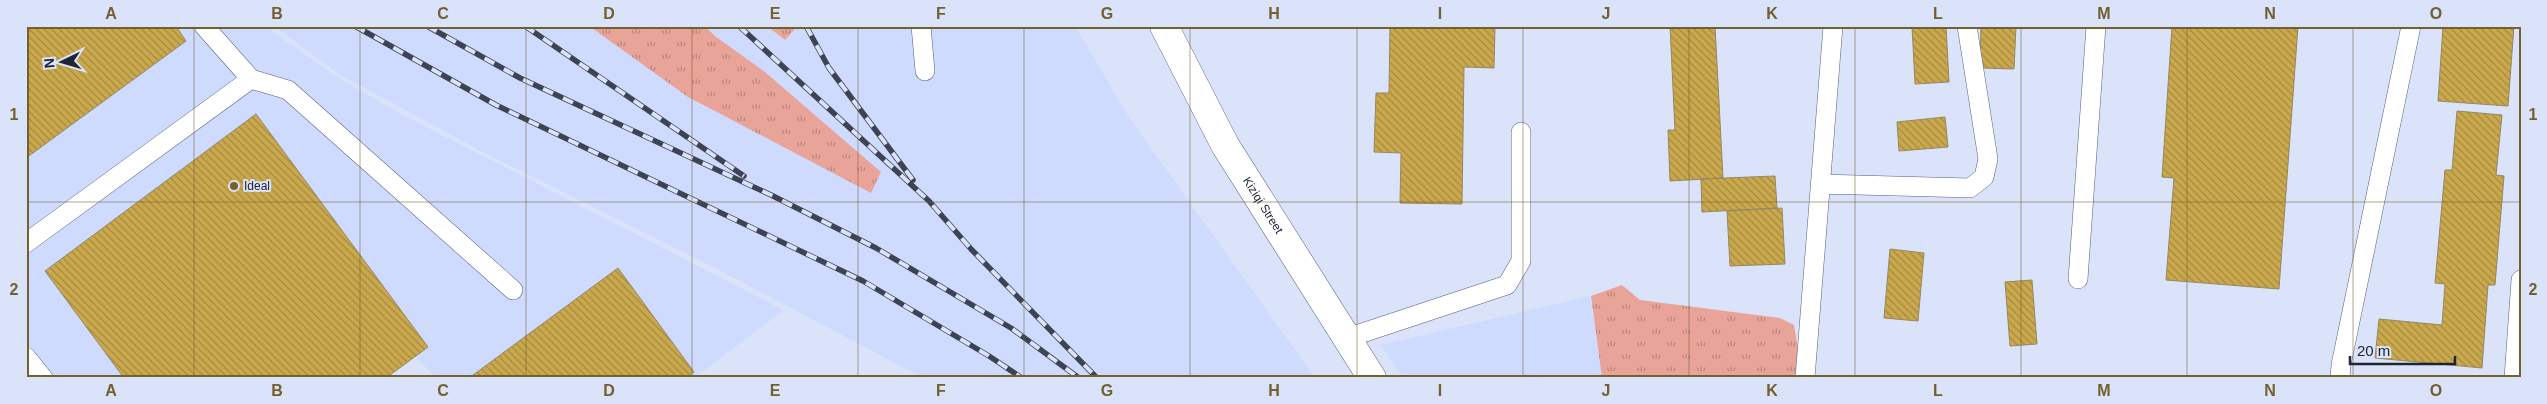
<svg xmlns="http://www.w3.org/2000/svg" width="2547" height="404" font-family="Helvetica,sans-serif">
	<defs>
		<pattern id="grass-tufts" width="24" height="20" patternUnits="userSpaceOnUse" patternTransform="scale(1.25)"><rect width="24" height="20" fill="#e9a499"/><path d="M3 7l-1-3M5 7V3M7 7l1-3M15 17l-1-3M17 17v-4M19 17l1-3" fill="none" stroke="#bc857d"/></pattern>
		<pattern id="building-back-hatch" width="6" height="6" patternUnits="userSpaceOnUse" patternTransform="scale(1.25)"><rect width="6" height="6" fill="#caa94d"/><path d="M-1 5l2 2M0 0l6 6M5-1l2 2" fill="none" stroke="#a48941"/></pattern>
	</defs>
	<rect width="100%" height="100%" fill="#dae3f9"/>
	<!-- built -->
	<path fill="#cedbff" d="M26 26H265L337 77 405 116 784 310 694 378H436L415 356 386 378H26Z
		M274 26H589L688 97 871 193 881 172 765 72 715 36 705 26H767L785 40 795 29 793 26H1075L1130 119 1315 378H923L717 269 477 149 339 74Z
		M1590 296 1602 378H1403L1381 345Z"/>
	<!-- grass -->
	<path fill="url(#grass-tufts)" d="M589 26H705L715 36 765 72 881 172 871 193 688 97Z
		M767 26H793L795 29 785 40Z
		M1622 285 1640 300 1780 318 1794 325 1798 348 1795 378H1602L1591 296Z"/>
	<!-- building -->
	<path fill="url(#building-back-hatch)" stroke="#958762" d="M26 26H176L186 41 26 158Z
		M1390 26H1495L1494 68 1464 67 1462 204 1400 203 1401 153 1374 152 1376 93H1389Z
		M1670 26H1715L1723 178 1670 181 1668 130H1675Z
		M1912 26H1946L1949 82 1915 84Z
		M1981 26H2016L2014 69 1980 68Z
		M2172 26H2298L2279 289 2166 280 2174 178 2162 177Z
		M2443 26H2514L2508 106 2438 101Z
		M2457 111 2502 115 2496 175 2504 176 2495 285H2488L2482 368 2375 358 2379 319 2442 325 2445 284 2435 283 2445 170H2452Z
		M256 114 428 347 386 378H124L45 271Z
		M1945 117 1948 147 1899 151 1897 122Z
		M1775 176 1777 208 1702 212 1701 179Z
		M1782 208 1785 264 1730 266 1727 211Z
		M1890 249 1924 253 1918 321 1884 318Z
		M618 268 694 372 686 378H469Z
		M2032 280 2037 344 2010 346 2005 282Z"/>
	<g fill="none" stroke-linecap="round" stroke-linejoin="round">
		<!-- service casing -->
		<g stroke="#545f80" stroke-width="20">
			<path id="service" d="M204 26 251 79
				M921 26 925 71
				M1820 184 1970 188 1984 177 1988 159 1967 26
				M26 243 251 79 288 90 513 290
				M2078 279 2096 26
				M1347 338 1507 285 1521 261V132
				M26 357 43 378
				M1805 378 1833 26
				M2340 378 2341 365 2411 26
				M2514 378 2521 280"/>
		</g>
		<!-- tertiary casing -->
		<g stroke="#545f80" stroke-width="29">
			<g id="tertiary">
				<path id="s1" d="M1164 26 1225 145 1372 378"/>
			</g>
		</g>
		<!-- service -->
		<use href="#service" stroke="#fff" stroke-width="19"/>
		<!-- tertiary -->
		<use href="#tertiary" stroke="#fff" stroke-width="28"/>
		<!-- rail casing -->
		<g stroke="#3e4352" stroke-width="5.5">
			<path id="rail" d="M355 26 496 105 863 281 989 356 1022 378
				M427 26 520 78 771 195 876 248 1011 328 1079 378
				M525 26 744 176
				M739 26 929 201 971 249 1097 378
				M806 26 829 68 913 180"/>
		</g>
		<!-- rail -->
		<use href="#rail" stroke="#dae3f9" stroke-width="4" stroke-dasharray="11" stroke-linecap="butt"/>
	</g>
	<!-- grid -->
	<path fill="none" stroke="#72602e" stroke-width="1" stroke-opacity="0.55" d="M194 26V378M360 26V378M526 26V378M692 26V378M858 26V378M1024 26V378M1190 26V378M1357 26V378M1523 26V378M1689 26V378M1855 26V378M2021 26V378M2187 26V378M2353 26V378M26 202H2521"/>
	<!-- markers -->
	<circle fill="#72602e" stroke="#dae3f9" stroke-width="2" cx="234" cy="186" r="5"/>
	<g text-anchor="middle" stroke-width="4" stroke-linejoin="round" paint-order="stroke">
		<!-- poi labels -->
		<g font-size="12" fill="#202533" stroke="#dae3f9" text-anchor="start">
			<text x="244" y="190">Ideal</text>
		</g>
		<!-- street labels -->
		<g font-size="12" fill="#202533" stroke="#dae3f9">
			<text dy="4" stroke="none"><textPath href="#s1" startOffset="205">Kiziqi Street</textPath></text>
		</g>
	</g>
	<!-- border -->
	<rect width="2547" height="404" fill="none" stroke="#dae3f9" stroke-width="55"/>
	<!-- north arrow -->
	<g transform="translate(62 62) rotate(265)" stroke="#dae3f9" stroke-width="4" paint-order="stroke">
	<path d="M0-4L9 19L0 12L-9 19Z" fill="#202533"/>
	<text y="-8" font-size="14" font-weight="bold" text-anchor="middle" fill="#202533">N</text>
	</g>
	<!-- scale -->
	<path d="M2350 356v8h105v-8" fill="none" stroke="#202533" stroke-width="2.5"/>
	<text x="2357" y="356" font-size="15" fill="#202533" stroke="#dae3f9" stroke-width="4" paint-order="stroke">20 m</text>
	<rect x="28" y="28" width="2492" height="348" fill="none" stroke="#72602e" stroke-width="2"/>
	<g font-size="16" text-anchor="middle" font-weight="bold" fill="#72602e">
		<text x="111" y="19">A</text>
		<text x="277" y="19">B</text>
		<text x="443" y="19">C</text>
		<text x="609" y="19">D</text>
		<text x="775" y="19">E</text>
		<text x="941" y="19">F</text>
		<text x="1107" y="19">G</text>
		<text x="1274" y="19">H</text>
		<text x="1440" y="19">I</text>
		<text x="1606" y="19">J</text>
		<text x="1772" y="19">K</text>
		<text x="1938" y="19">L</text>
		<text x="2104" y="19">M</text>
		<text x="2270" y="19">N</text>
		<text x="2436" y="19">O</text>
		<text x="14" y="120">1</text>
		<text x="2533" y="120">1</text>
		<text x="14" y="295">2</text>
		<text x="2533" y="295">2</text>
		<text x="111" y="396">A</text>
		<text x="277" y="396">B</text>
		<text x="443" y="396">C</text>
		<text x="609" y="396">D</text>
		<text x="775" y="396">E</text>
		<text x="941" y="396">F</text>
		<text x="1107" y="396">G</text>
		<text x="1274" y="396">H</text>
		<text x="1440" y="396">I</text>
		<text x="1606" y="396">J</text>
		<text x="1772" y="396">K</text>
		<text x="1938" y="396">L</text>
		<text x="2104" y="396">M</text>
		<text x="2270" y="396">N</text>
		<text x="2436" y="396">O</text>
	</g>
</svg>
